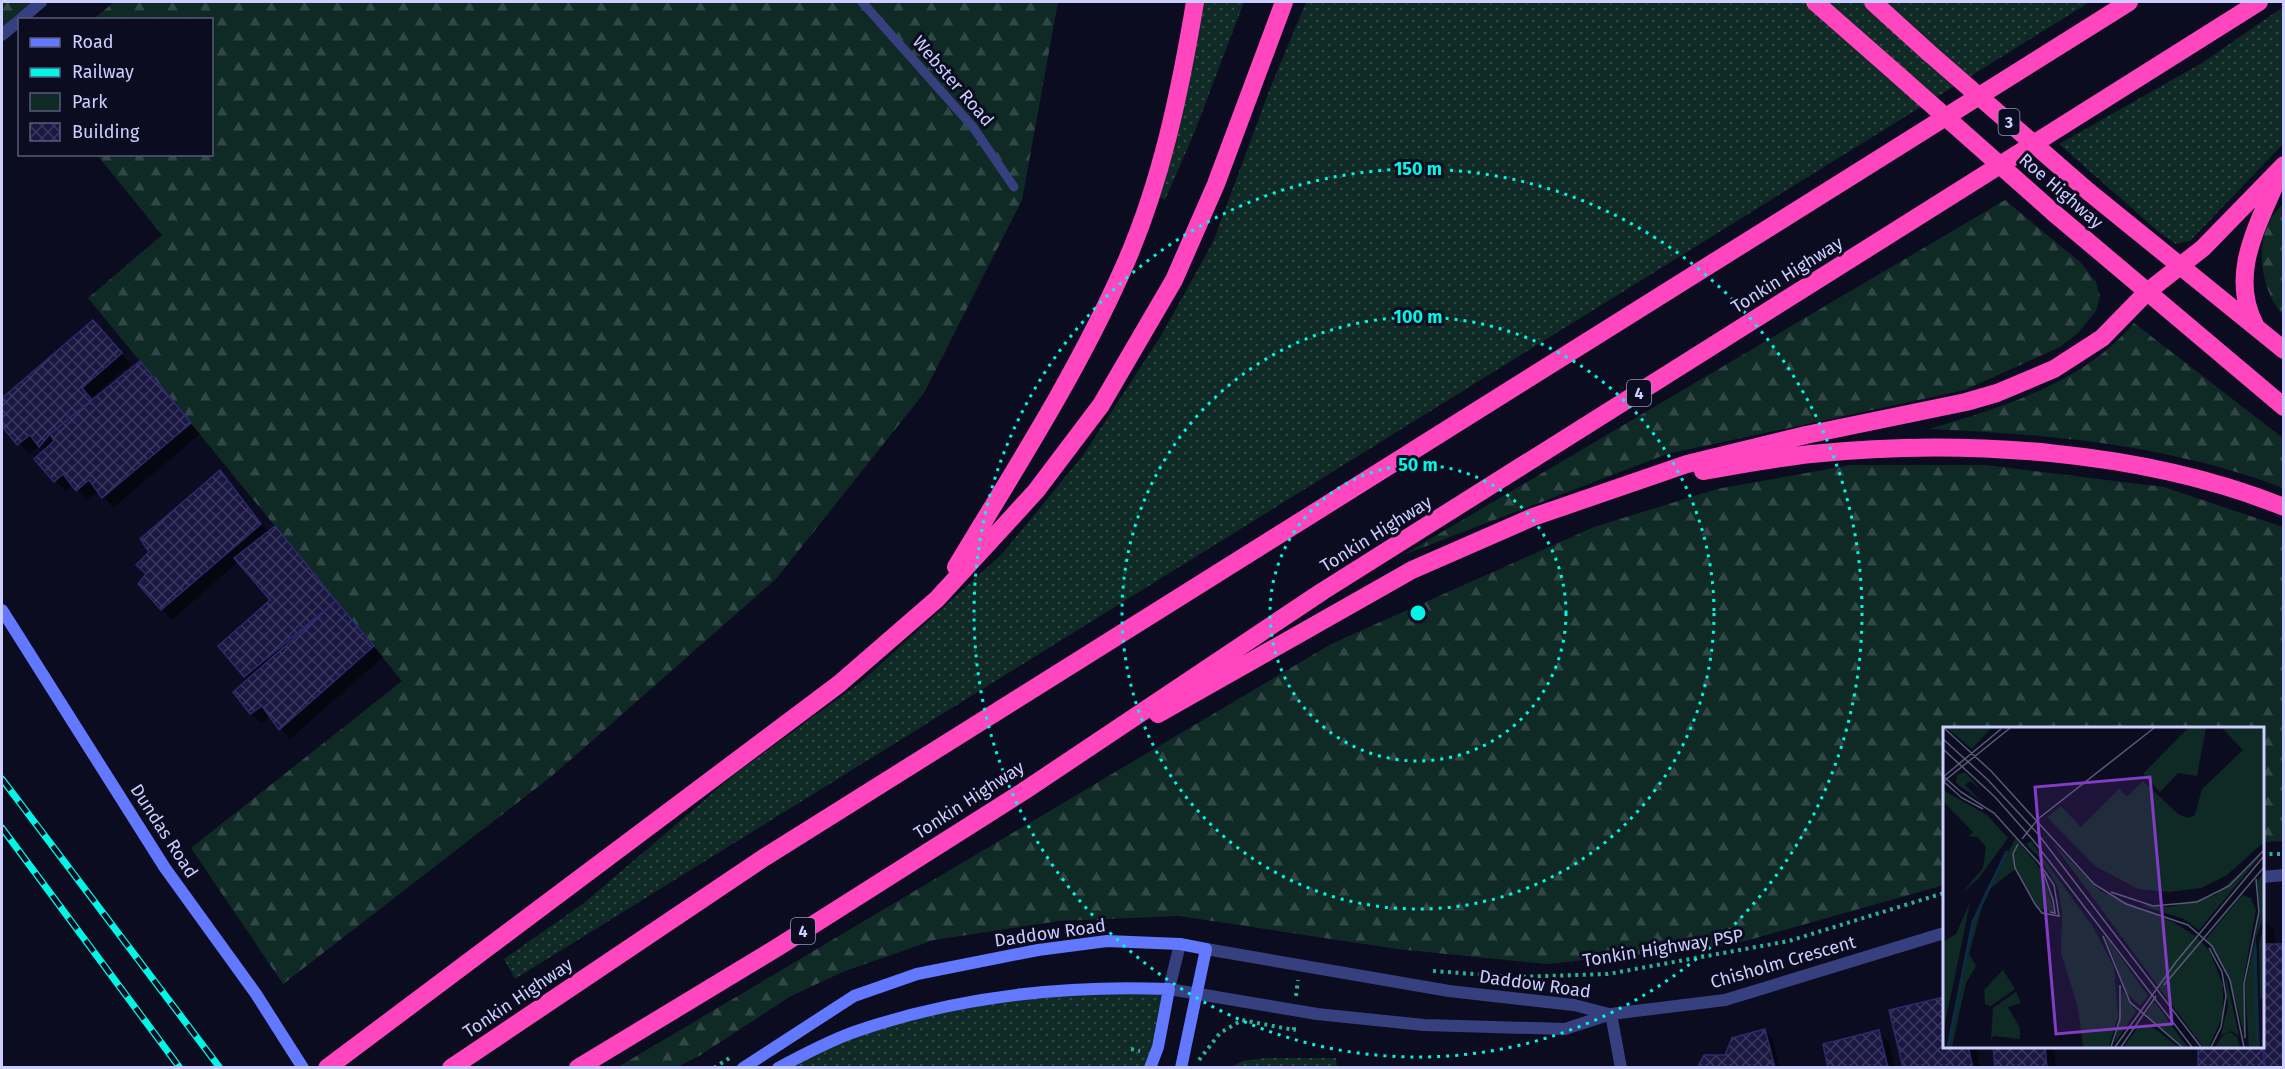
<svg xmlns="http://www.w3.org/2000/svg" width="2285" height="1069" font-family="'Fira Sans',sans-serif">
	<defs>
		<pattern id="green-dots" width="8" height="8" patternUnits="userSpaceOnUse" patternTransform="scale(1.5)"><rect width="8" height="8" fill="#0f2924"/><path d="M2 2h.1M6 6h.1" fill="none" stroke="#314745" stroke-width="1.8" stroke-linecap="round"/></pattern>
		<pattern id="forest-firs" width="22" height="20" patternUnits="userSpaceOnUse" patternTransform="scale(1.5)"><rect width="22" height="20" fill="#0f2924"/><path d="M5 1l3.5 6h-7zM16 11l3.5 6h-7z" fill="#314745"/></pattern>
		<pattern id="building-cross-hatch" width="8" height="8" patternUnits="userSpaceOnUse" patternTransform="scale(1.5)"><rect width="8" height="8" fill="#1a1841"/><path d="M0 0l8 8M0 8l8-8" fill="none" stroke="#3a385e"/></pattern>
	</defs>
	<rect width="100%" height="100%" fill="#0c0c20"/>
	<!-- green -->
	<path fill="url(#green-dots)" d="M1196 2H1244L1195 131 1165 200 1154 194Z
		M1306 2H2090L515 979 504 959 584 903 735 774 861 682 1002 554 1084 454 1162 334 1213 242 1269 91Z
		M2283 7V144L2190 241 2176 244 2161 234 2059 144 2202 63Z
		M1169 989 1150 1067 778 1068 855 1032 1049 991Z
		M1265 1058H1336L1337 1067H1231L1243 1061Z"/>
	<!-- forest -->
	<path fill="url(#forest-firs)" d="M2 2H46L2 37Z
		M114 2H1058L1022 200 924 393 776 579 552 776 283 984 191 848 402 681 88 298 162 235 97 155 212 154V20L94 19Z
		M2005 200 2081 263 2096 282 2100 296 2096 311 2078 333 2060 347 1965 390 1667 454 1403 555Z
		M2283 203V315C2263 294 2256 253 2267 226 2270 217 2278 210 2283 203Z
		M2134 323 2283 438V488C2169 445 2050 434 1929 429 2002 407 2084 383 2134 323Z
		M1851 465H1986L2164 487 2283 527V841L2263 842 2262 728H1944V885L1731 945 1546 964 1397 949 1179 916 1059 921 934 940 845 971 791 996 699 1056 677 1067H618L1331 644 1594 527 1717 489Z"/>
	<!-- shadow -->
	<path fill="#0007" d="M93 322 131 364 91 398 93 401 140 363 200 434 113 508 99 491 87 500 73 484 65 491 55 481 45 451 40 446 29 454 2 423V400Z
		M220 472 269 533 275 528 285 538 383 657 290 739 271 716 261 723 251 713 249 680 245 676 272 601 239 561 172 620 140 584Z
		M2262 919 2274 929 2284 1068H2200L2262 1046Z
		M1944 999V1046H1975L1980 1068H1904L1891 1011Z
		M1765 1031 1772 1038 1780 1068H1699L1726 1057Z
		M1878 1032 1889 1042 1895 1068H1830Z
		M1994 1046H2053L2056 1068H1997Z"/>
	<!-- building -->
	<path fill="url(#building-cross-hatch)" stroke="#2c2a6d" stroke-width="1.5" d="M93 320 122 353 82 388 92 400 50 434 39 447 30 435 17 445 2 426V398Z
		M140 361 191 423 102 498 89 480 76 491 63 474 54 482 34 459 54 441 50 434Z
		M220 470 261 524 161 610 138 584 146 574 136 565 149 552 140 539Z
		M275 526 336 601 244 677 218 646 270 600 234 558Z
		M336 601 374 646 279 730 262 706 250 714 233 692Z
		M2262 917 2264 1068H2198V1046H2262Z
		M2264 944H2284V1068H2264Z
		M1944 997V1046H1968L1973 1068H1903L1889 1010Z
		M1765 1029 1775 1068H1697L1704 1055H1725L1732 1038Z
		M1879 1030 1888 1068H1828L1823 1044Z
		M1993 1046H2045L2047 1068H1995Z"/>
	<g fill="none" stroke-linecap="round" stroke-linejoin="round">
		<!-- path -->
		<path stroke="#2cb193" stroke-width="4" stroke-dasharray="3 4.5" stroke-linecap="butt" d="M2262 854H2284
			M1433 971 1515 977 1608 974 1789 941 1944 893
			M1296 996 1298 980
			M1131 1049 1140 1051
			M1199 1060 1220 1033 1242 1020 1294 1030V1024
			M714 1068 731 1057"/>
		<!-- service -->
		<path stroke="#37407f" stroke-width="9" d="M862 2 973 127 1014 187"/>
		<!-- minor -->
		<path stroke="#37407f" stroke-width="12" d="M20 20 41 2
			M2 35 20 20
			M2262 877 2284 875
			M1180 944 1169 989 1317 1014 1424 1025 1565 1029 1611 1014 1725 1000 1944 933
			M1206 949 1449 991 1574 1005 1609 1014
			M1611 1014 1621 1068"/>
		<!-- secondary -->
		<path stroke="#6278ff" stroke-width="12" d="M2 610 165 868 256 994 303 1068
			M743 1068 854 996 917 974 1038 950 1107 941 1180 944 1206 949 1181 1068
			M778 1068C803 1055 830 1040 857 1031 956 997 1064 985 1169 989L1158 1047 1150 1068"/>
		<!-- motorway -->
		<path stroke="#ff46be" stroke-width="18" d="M1815 2 1897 74
			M1873 2 1928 52
			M2089 192 2284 350
			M2054 213 2284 407
			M2255 325C2228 273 2259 224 2279 175
			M1703 471C1739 465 1775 458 1811 454 1961 438 2143 450 2284 507
			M956 567C1015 469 1077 373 1123 269 1161 184 1180 92 1195 2
			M1158 714 1412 570 1533 517 1687 464 1806 435 1966 402 1997 393 2054 369 2102 338 2147 292 2203 248 2284 165
			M327 1068 839 684 937 599 1036 491 1101 405 1174 280 1216 184 1284 2
			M451 1068 765 857 2129 2
			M578 1068 778 947 1024 791 1323 591 2259 2"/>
		<!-- rail casing -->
		<g stroke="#00f6e5" stroke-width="7">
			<path id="rail" d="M2 779 220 1068
				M2 828 180 1068"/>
		</g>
		<!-- rail -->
		<use href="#rail" stroke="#0c0c20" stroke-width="4.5" stroke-dasharray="14" stroke-linecap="butt"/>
		<!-- motorway-bridge -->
		<path stroke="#ff46be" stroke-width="18" d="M1928 52 2089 192
			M1897 74 2054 213"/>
	</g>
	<!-- distance rings -->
	<g fill="none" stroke="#00f6e5" stroke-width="3" stroke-dasharray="3 6">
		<circle cx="1418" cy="613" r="148"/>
		<circle cx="1418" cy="613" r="296"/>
		<circle cx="1418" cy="613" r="444"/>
	</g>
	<g text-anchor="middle" stroke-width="6" stroke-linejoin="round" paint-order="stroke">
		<!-- shield labels -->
		<g fill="#0c0c20" stroke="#9294bc" stroke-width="1.5">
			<rect x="1998.5" y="109" width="21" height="26" rx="4.5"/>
			<rect x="1627" y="380" width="24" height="26" rx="4.5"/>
			<rect x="791" y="918" width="24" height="26" rx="4.5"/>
		</g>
		<g font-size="16" font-weight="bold" fill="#cbceff">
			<text x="2009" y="128">3</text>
			<text x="1639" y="399">4</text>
			<text x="803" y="937">4</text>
		</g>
		<!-- street labels -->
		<g font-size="18" fill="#cbceff" stroke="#0c0c20">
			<text transform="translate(953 81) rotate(49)" y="6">Webster Road</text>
			<text transform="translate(2061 191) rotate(41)" y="6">Roe Highway</text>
			<text transform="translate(1787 275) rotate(-32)" y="6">Tonkin Highway</text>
			<text transform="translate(1376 534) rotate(-32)" y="6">Tonkin Highway</text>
			<text transform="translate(969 800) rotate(-33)" y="6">Tonkin Highway</text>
			<text transform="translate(164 831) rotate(57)" y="6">Dundas Road</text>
			<text transform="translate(1050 933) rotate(-8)" y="6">Daddow Road</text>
			<text transform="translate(1663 948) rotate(-9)" y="6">Tonkin Highway PSP</text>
			<text transform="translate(1783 962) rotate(-16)" y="6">Chisholm Crescent</text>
			<text transform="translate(1535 984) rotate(8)" y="6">Daddow Road</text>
			<text transform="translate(518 998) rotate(-34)" y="6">Tonkin Highway</text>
		</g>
	</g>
	<!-- overview -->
	<g transform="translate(1943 727)">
		<rect width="321" height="321" fill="#0c0c20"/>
		<path d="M4 1H48L29 22ZM73 111 99 144 112 186 96 182 72 142 43 165 26 227 33 239 23 256 9 320H5L30 195 42 165ZM108 114 157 164 230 195 255 211 267 225 280 258V288L266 320H260ZM321 125 256 203 241 192 197 178 227 180 272 168ZM299 168 308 171 313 183 300 255 302 311 288 256 263 212ZM27 175 17 225 0 305V215L13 207ZM321 198V270L317 272 316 216ZM60 243 72 262 48 279 42 277 41 263ZM73 265 78 276 65 280 77 301V312L51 309 48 312 50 281ZM211 274 239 313 245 320H240L202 289ZM287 305 294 310 297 320H272L280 308Z" fill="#0f2924"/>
		<path d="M245 1H263L254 49 235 46 217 65 200 47ZM279 1H321V115L284 148 258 161 227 165 195 162 152 139 104 90 118 79 138 100 176 62 184 70 200 54 235 87 245 91 252 88 259 62 300 23ZM22 45 37 62 27 54 22 58 39 75 13 56 14 48ZM0 63 44 88 65 111 36 151 19 166 40 141 43 120 34 110 26 109 30 105 0 74ZM88 114 150 200 171 240 175 289 166 320H140L135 281 118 226 119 186 115 160 97 131 83 117ZM321 145V188L313 210 317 320H306L302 260 317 186 314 155ZM161 207 205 269 197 279 184 266ZM282 245 296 309 289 304 278 308 285 279ZM179 263 193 284 172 316ZM203 297 212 302 235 320H181L195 300Z" fill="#0f2924"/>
		<path fill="none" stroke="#0c2b44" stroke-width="3" d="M312 219 314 314M5 320 30 195 64 124"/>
		<path fill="none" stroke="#585a79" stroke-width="1.5" d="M1 1 48 44 151 157 183 177 245 198 269 219 287 253 301 320M0 12 45 53 95 107 258 320M0 22 52 70 90 113 249 320M0 49 18 65 51 86 96 136 111 158 116 189 99 186 92 177 72 141 70 127 75 117M0 50 58 2M0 54 19 71 40 82M0 55 67 1M79 112 95 92 211 1M101 147 110 173 112 186 107 185M168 165 210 179 254 175 286 159 321 123M160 209 187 275 239 320M266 221 279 245 283 269 278 300 268 320M221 258 321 140M302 311 301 257 316 185 313 152M168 320 177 292V258M172 320 233 235 321 129M178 320 213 269"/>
		<path fill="#833cc5" fill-opacity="0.15" stroke="#833cc5" stroke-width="3" d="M207 50 229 297 113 307 92 60Z"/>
		<rect width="321" height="321" fill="none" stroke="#cbceff" stroke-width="3"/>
	</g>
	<circle cx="1418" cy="613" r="9" fill="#00f6e5" stroke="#0c0c20" stroke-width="3"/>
	<g font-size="18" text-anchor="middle" font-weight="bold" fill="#00f6e5" stroke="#0c0c20" stroke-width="6" stroke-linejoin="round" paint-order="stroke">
		<text x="1418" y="175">150 m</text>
		<text x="1418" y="323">100 m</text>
		<text x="1418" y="471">50 m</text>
	</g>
	<!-- border -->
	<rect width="2285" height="1069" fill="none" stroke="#cbceff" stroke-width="6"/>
	<!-- legend -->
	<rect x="18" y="18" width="195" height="138" fill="#0c0c20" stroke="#585a79" stroke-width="1.5"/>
	<rect x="30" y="38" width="30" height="9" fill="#6278ff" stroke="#585a79" stroke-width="1.5"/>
	<text x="72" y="48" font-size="18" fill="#cbceff">Road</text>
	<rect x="30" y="68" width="30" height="9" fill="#00f6e5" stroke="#585a79" stroke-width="1.5"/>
	<text x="72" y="78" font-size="18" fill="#cbceff">Railway</text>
	<rect x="30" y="93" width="30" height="18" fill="#0f2924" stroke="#585a79" stroke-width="1.5"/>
	<text x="72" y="108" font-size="18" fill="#cbceff">Park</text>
	<rect x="30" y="123" width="30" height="18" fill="url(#building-cross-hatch)" stroke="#585a79" stroke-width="1.5"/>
	<text x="72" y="138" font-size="18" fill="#cbceff">Building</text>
</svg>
